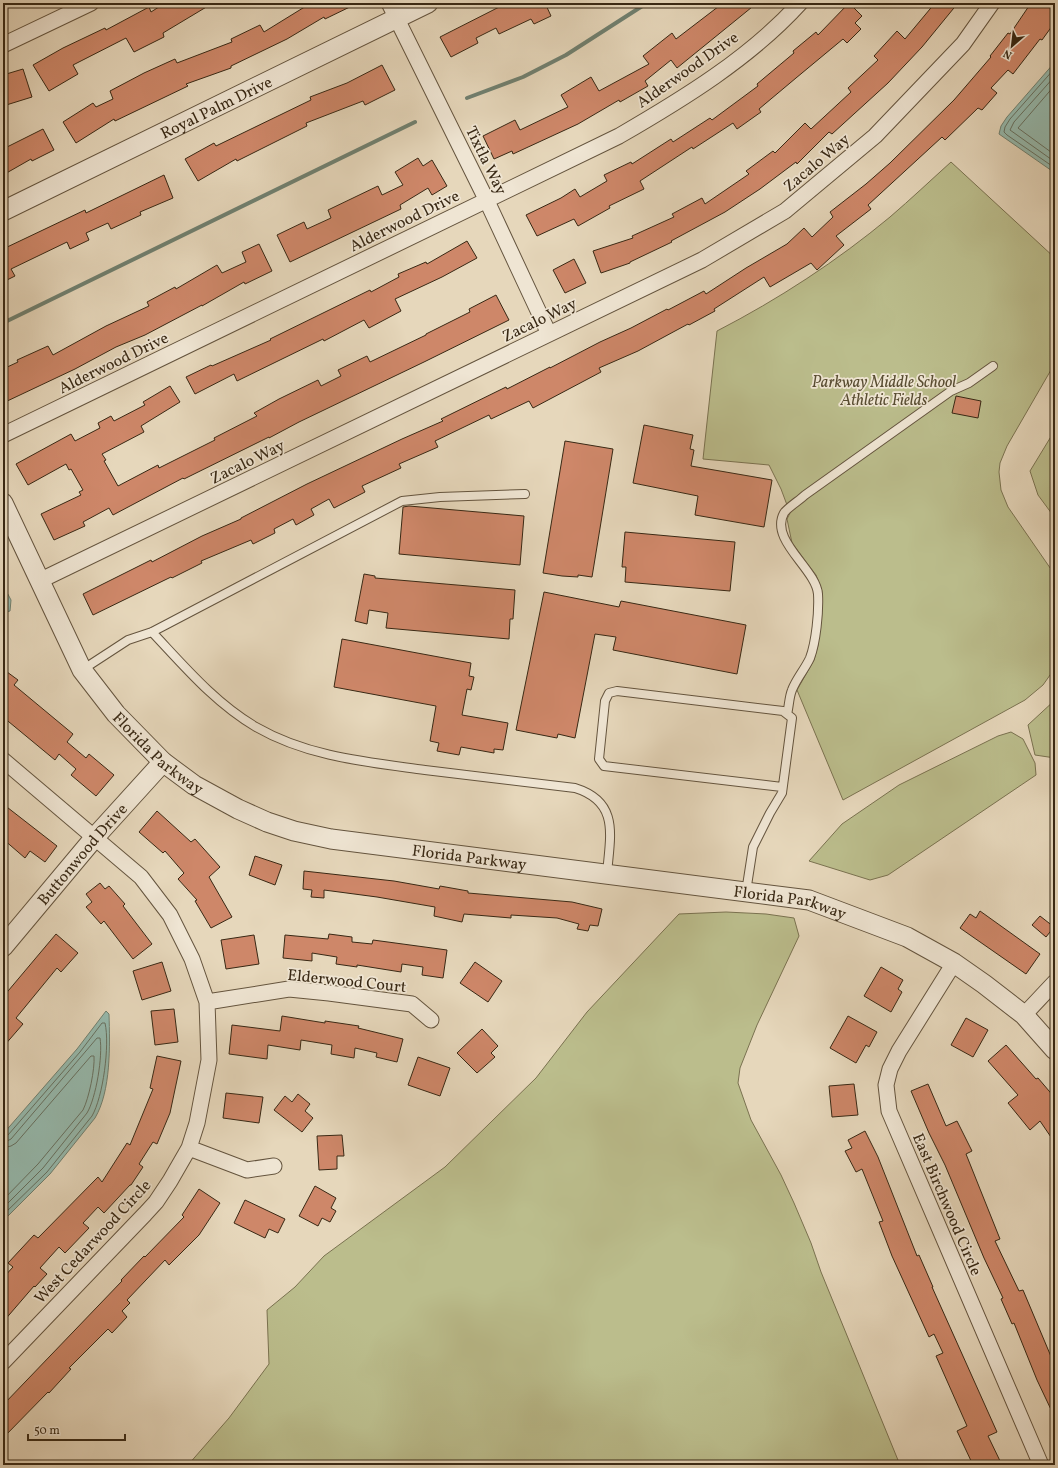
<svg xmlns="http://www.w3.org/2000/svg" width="1058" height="1468" font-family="Vollkorn,serif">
	<rect width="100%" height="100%" fill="#e6d7bb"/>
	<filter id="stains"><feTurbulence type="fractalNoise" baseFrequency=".005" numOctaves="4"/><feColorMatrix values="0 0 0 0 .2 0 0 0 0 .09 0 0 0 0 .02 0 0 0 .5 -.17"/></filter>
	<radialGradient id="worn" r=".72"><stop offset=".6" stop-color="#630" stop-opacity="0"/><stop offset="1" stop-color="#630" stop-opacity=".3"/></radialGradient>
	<!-- green -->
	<path fill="#bbbd8c" stroke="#7a7250" d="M951 162 1055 258V363L1007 446 1000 463 999 472 1001 490 1008 507 1055 575V668L1043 685 1025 700 843 800 797 690 814 660 818 645 822 591 816 575 792 543 787 519 790 513 781 489 769 465 703 459 717 331C779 299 837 261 890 217 911 199 931 180 951 162Z
		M1055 430V518L1038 495 1030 471Z
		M1055 700V758L1035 755 1028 725Z
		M1011 732 1023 739 1035 763 1036 775 888 875 870 880 809 861 842 824 899 785 998 736Z
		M726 912 766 914 794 918 799 936 757 1025 740 1068 738 1083 751 1120 781 1175 794 1203 811 1243 821 1272 900 1465H188L229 1418 269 1364 267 1310 295 1287 324 1256 445 1167 536 1078 587 1012 679 914Z"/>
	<!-- water -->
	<path fill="#96baae" stroke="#708070" d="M1055 62V173L999 134 1001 126 1007 117Z
		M3 585 11 600 10 611 3 613Z
		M106 1011 109 1014C110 1046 111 1091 95 1118L50 1174 3 1221V1134L77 1049Z"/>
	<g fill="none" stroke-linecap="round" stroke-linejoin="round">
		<!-- shore -->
		<path stroke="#677161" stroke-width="1" d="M1055 68 1010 119 1005 127 1004 132 1007 135 1055 168
			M1055 76 1014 122 1010 130 1055 162
			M1055 85 1018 128 1055 155
			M3 1137 8 1135 80 1052 102 1023H105C110 1045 103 1097 92 1116L47 1172 3 1215
			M3 1142 7 1141 11 1139 97 1038H100C103 1056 96 1098 87 1113L43 1168 3 1208
			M3 1148 11 1146 16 1143 91 1056H94C95 1069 89 1098 83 1110L38 1164 3 1200"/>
		<!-- stream -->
		<path stroke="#708070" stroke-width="4" d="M467 98 523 77 566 55 647 3
			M3 323 415 122"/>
	</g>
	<!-- building -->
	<path fill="#ce8769" stroke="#382814" d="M165 3H213L163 33 164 37 134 52 126 38 73 65 78 74 49 91 33 65 63 48 105 28 106 30 149 7 151 12Z
		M311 3H358L325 19 324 17 287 39 231 66V68L186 84 188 86 115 121 114 119 76 143 63 122 93 103 96 107 113 99 110 91 144 73 175 59 177 63 232 42 231 39 260 25 264 32Z
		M507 3H545L551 16 534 24 531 19 499 34 496 28 476 38 478 43 451 57 440 37Z
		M723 3H757L677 68 671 60 645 81 648 86 620 102 619 100 578 124 513 154 512 151 494 159 483 136 515 120 520 130 568 107 561 95 591 77 599 91 649 64 643 56 672 33 676 39Z
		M849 3 862 16 855 23 861 29 847 43 843 39 796 78 759 109 761 112 737 129 733 123 693 149 692 147 640 181 644 189 609 206 610 208 578 226 574 219 537 236 526 215 561 198 575 189 580 197 607 181 604 175 631 162 632 164 671 139 673 142 710 118 712 120 758 86 757 84 794 53 793 51 816 32 818 35Z
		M935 3H958L922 47 888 83 832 134 829 132 797 164 796 162 760 189 725 212 671 241 672 242 630 262V263L601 273 593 251 633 238 632 236 674 217 672 214 702 198 705 204 749 174 746 171 773 151 775 153 805 123 811 129 851 92 848 88 878 60 874 56 897 31 905 39Z
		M1031 3H1047L1055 9V22L1042 40 1040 39 1013 74 1008 70 991 88 997 93 982 110 978 108 945 140 942 137 868 205 871 209 836 236 844 245 817 270 811 263 770 287 764 277 714 309 715 311 689 325 688 324 638 351 599 368 601 372 533 408 529 401 491 419 489 415 435 441 438 447 399 464 401 468 362 486 365 492 334 508 329 499 311 509 314 515 296 525 293 519 274 529 275 533 253 544 251 540 201 561 202 563 172 578 171 577 93 615 83 594 151 560 152 562 202 536 241 519V518L307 484 402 439 443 421 441 419 506 387 507 389 550 367V368L600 342 631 328 667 309 668 310 704 291 706 294 746 268 787 244 804 228 812 237 833 217 830 212 866 184 890 163 954 100 991 57 990 56 1008 33 1010 34Z
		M382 65 395 90 365 105 363 101 306 123 307 126 237 161 236 159 198 181 185 159 214 143 216 146 311 100 310 97 347 83Z
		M23 69 32 97 3 106V75Z
		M43 129 54 150 32 161 31 159 3 175V149Z
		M418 158 423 166 432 160 447 186 432 195 428 188 400 205 401 209 290 262 277 235 304 222 307 229 331 218 328 210 378 186 382 195 403 185 395 172Z
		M164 175 173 198 140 212 141 215 111 229 108 223 86 233 89 240 70 249 67 242 11 269 15 276 3 282V249L85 210 86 213Z
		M467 241 477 258 442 277 395 299 401 311 369 328 364 320 324 341 323 339 237 381 234 374 195 394 186 377 211 365 212 366 271 340 270 339 370 290 371 292 399 277 398 274 426 262 427 264Z
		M259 244 272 271 245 284 244 282 202 306V305L145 335 116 347 75 369 3 403V369L18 362 17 360 48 346 53 355 106 326 149 306 147 302 175 287 176 289 217 265 222 273 246 262 242 252Z
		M574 259 586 283 565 293 553 270Z
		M496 295 509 320 424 362 299 422 269 438V437L184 479 183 478 113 515 109 508 83 522 85 526 54 540 41 514 81 495 79 492 83 490 71 469 69 470 66 464 28 485 16 464 71 434 75 441 100 428 98 423 111 416 114 421 145 405 143 402 170 386 180 402 141 426 144 432 102 454 106 460 104 461 118 486 158 465 159 468 215 440 214 438 257 416 254 413 279 399 318 380 321 386 341 376 338 370 367 356 370 362 426 335V334L470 312 469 309Z
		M956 396 981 401 978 418 952 413Z
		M644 425 693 435 690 449 694 450 691 466 772 480 764 527 695 515 698 496 633 483Z
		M565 441 613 449 592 577 578 575V577L562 576 543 573Z
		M409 506 524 516 520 565 399 554 403 507Z
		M625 532 735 542 730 591 625 582 626 567H622Z
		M364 574 375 576V578L515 590 513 619H510L509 639 386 628 388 613 369 610 367 624 355 621Z
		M544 592 619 607 621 601 746 625 737 674 613 650 616 637 595 634 575 738 558 734 557 738 516 730Z
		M342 639 471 663 469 676 474 677 471 690 467 689 462 715 508 723 503 750 494 749V753L461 747 459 755 437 751 439 743 430 741 436 706 334 687Z
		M3 669 18 680 14 685 73 734 67 742 86 758 89 754 114 775 96 796 71 775 76 769 59 754 55 760 3 717Z
		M3 804 57 846 45 862 30 851 25 858 3 839Z
		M157 811 191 842 195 839 220 867 209 877 232 917 211 928 195 901 197 900 178 879 184 873 165 851 163 853 139 832Z
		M255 856 282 865 275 885 249 875Z
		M304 871 394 881 439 889 440 886 468 891V893L572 902 602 909 598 926 590 925 588 931 577 929 579 924 557 918 511 915V918L464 914 462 922 434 916 435 907 377 897 324 890V898L311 897 312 890 303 889Z
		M100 883 105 889 109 886 125 904 123 906 152 944 133 959 104 921 101 924 86 907 92 902 86 894Z
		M980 911 1040 954 1026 974 960 928 970 914 976 918Z
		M1040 916 1054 927 1046 937 1032 925Z
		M56 934 78 953 61 972 57 968 16 1018 23 1024 3 1047V997Z
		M329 934 352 937V942L372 944 373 940 447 950 443 978 422 975 423 967 402 964 401 972 357 965V967L336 964 337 957 312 953V961L283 958 285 935 328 939Z
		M254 935 259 964 226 969 221 940Z
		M162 962 171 991 142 1000 133 971Z
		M475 962 502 981 488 1002 460 983Z
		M881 967 903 980 898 989 902 992 891 1012 864 996Z
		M174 1009 178 1042 155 1045 151 1011Z
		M282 1016 325 1023V1021L359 1026 358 1028 403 1039 397 1062 376 1057 377 1053 355 1048 354 1058 331 1054 332 1045 301 1040 300 1050 268 1045 267 1059 229 1054 232 1025 280 1031Z
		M848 1016 877 1032 869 1047 866 1045 856 1063 830 1048Z
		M966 1018 988 1030 973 1057 951 1045Z
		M482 1029 498 1046 491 1053 495 1057 477 1073 457 1053Z
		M1006 1045 1036 1079 1038 1078 1055 1098V1143L1040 1121 1030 1130 1008 1103 1018 1095 988 1061Z
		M157 1056 181 1061 170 1113 157 1144 153 1142 139 1164 143 1167 131 1185H130L104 1213 98 1207 83 1223 89 1228 65 1253 59 1247 40 1268 47 1274 35 1287 34 1286 3 1322V1278L13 1267 8 1263 34 1235 38 1238 98 1177 102 1182 127 1143 130 1145 153 1089 150 1088Z
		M418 1057 450 1068 440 1096 408 1085Z
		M854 1084 858 1115 832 1117 829 1086Z
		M928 1084 946 1126 957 1121 972 1151 966 1154 1000 1239 995 1241 1019 1291 1023 1290 1055 1366V1418L1037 1380 1014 1323 1012 1324 1001 1299 1003 1298 984 1258 945 1165 929 1133 911 1091Z
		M226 1093 263 1097 259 1123 223 1118Z
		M298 1094 310 1104 305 1111 313 1118 302 1132 274 1110 285 1096 292 1102Z
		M865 1131 878 1157 917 1256 919 1255 933 1287H932L997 1432 988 1436 1002 1465H973L957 1431 967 1426 936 1356 943 1353 934 1334 929 1337 892 1256 879 1222 883 1221 862 1169 856 1172 845 1151 852 1148 848 1140Z
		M342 1135 344 1156H337V1169L319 1170 317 1136Z
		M315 1186 336 1198 331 1208 336 1211 330 1222 322 1218 318 1226 299 1216Z
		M199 1189 220 1203 199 1235 169 1265 165 1260 127 1300 130 1303 122 1311 127 1317 112 1333 108 1329 69 1368 71 1369 49 1393 48 1392 3 1438V1405L122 1281 121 1280 144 1256 145 1257 184 1217 182 1215Z
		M245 1200 285 1219 278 1233 269 1229 265 1238 234 1223Z"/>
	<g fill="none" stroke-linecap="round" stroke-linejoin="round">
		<!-- service casing -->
		<g stroke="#64543e" stroke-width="10">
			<path id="service" d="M152 632C184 666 215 703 256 727 308 757 367 762 425 770 475 776 525 782 575 788 620 802 610 836 607 874
				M82 670 128 640 152 632 402 501 440 497 525 494
				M787 714C789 707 789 697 792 690 796 679 805 669 810 658 816 642 819 612 818 594 816 569 769 540 784 513 787 508 800 500 805 495L951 391 969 383 993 366
				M746 892 753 847 770 813 782 793 792 718 783 711 617 691 609 693 605 701 599 759 604 766 782 787"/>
		</g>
		<!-- minor casing -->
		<g stroke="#64543e" stroke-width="17">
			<path id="minor" d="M389 3 486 199 549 334
				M3 45 91 3
				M3 435 619 136C683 99 750 58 800 3
				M39 581 702 260 785 211 875 136 963 44 992 3
				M3 760 141 877 170 915 192 959 207 1002 209 1060 197 1123 189 1148 170 1181 156 1202 145 1214 3 1362
				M954 963 899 1051 890 1069 886 1085 889 1111 1041 1465
				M207 1002 289 989 329 993 412 1004 431 1020
				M1024 1015 1055 982
				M189 1148 247 1170 274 1166"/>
		</g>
		<!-- tertiary casing -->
		<g stroke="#64543e" stroke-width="21">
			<g id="tertiary">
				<path id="s1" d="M3 211 428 3"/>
				<path id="s2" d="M3 503 82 670 116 714 163 762 194 785 238 809 267 822 294 831 331 839 809 900 907 937 954 963 984 984 1024 1015 1055 1050"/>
				<path id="s3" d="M3 947 95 837 163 762"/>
			</g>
		</g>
		<!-- service -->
		<use href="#service" stroke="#efe5d3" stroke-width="8"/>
		<!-- minor -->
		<use href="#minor" stroke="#efe5d3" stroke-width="15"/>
		<!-- tertiary -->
		<use href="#tertiary" stroke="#efe5d3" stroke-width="19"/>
	</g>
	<g text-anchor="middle" stroke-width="3.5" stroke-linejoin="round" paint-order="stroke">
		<!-- street labels -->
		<g font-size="16" fill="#382814" stroke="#efe5d3">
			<text transform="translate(687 69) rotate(-35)" y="6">Alderwood Drive</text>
			<text dy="6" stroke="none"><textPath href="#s1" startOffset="237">Royal Palm Drive</textPath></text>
			<text transform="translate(487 160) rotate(64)" y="6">Tixtla Way</text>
			<text transform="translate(816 162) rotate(-40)" y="6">Zacalo Way</text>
			<text transform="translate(404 220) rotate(-26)" y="6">Alderwood Drive</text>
			<text transform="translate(539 319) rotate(-26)" y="6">Zacalo Way</text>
			<text transform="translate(113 362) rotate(-26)" y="6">Alderwood Drive</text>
			<text transform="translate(247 461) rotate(-26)" y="6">Zacalo Way</text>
			<text dy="6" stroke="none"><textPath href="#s2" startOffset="298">Florida Parkway</textPath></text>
			<text dy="6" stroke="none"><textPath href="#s3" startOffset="122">Buttonwood Drive</textPath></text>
			<text dy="6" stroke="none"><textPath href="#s2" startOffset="634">Florida Parkway</textPath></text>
			<text dy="6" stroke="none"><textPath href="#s2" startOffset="958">Florida Parkway</textPath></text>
			<text transform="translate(347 980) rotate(6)" y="6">Elderwood Court</text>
			<text transform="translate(948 1204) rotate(67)" y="6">East Birchwood Circle</text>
			<text transform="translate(92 1241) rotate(-47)" y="6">West Cedarwood Circle</text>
		</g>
		<!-- park labels -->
		<g font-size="16" font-style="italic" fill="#594d32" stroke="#efe5d3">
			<text x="884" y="387">Parkway Middle School<tspan x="884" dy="18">Athletic Fields</tspan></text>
		</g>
	</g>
	<!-- margin -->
	<rect width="1058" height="1468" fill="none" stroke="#e6d7bb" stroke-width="16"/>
	<rect x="4" y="4" width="1050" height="1460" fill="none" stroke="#382814" stroke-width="2"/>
	<rect x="8" y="8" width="1042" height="1452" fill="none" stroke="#382814"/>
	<!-- north arrow -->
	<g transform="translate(1012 46) rotate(208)" stroke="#efe5d3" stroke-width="3" paint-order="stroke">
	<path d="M0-3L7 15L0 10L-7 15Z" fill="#382814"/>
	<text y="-6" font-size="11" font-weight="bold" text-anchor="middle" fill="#382814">N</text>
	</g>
	<!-- scale -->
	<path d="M28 1434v6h97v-6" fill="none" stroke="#382814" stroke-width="2"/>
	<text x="34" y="1434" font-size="12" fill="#382814" stroke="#efe5d3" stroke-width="3" paint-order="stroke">50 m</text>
	<rect width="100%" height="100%" filter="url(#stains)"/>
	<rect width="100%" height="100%" fill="url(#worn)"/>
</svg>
